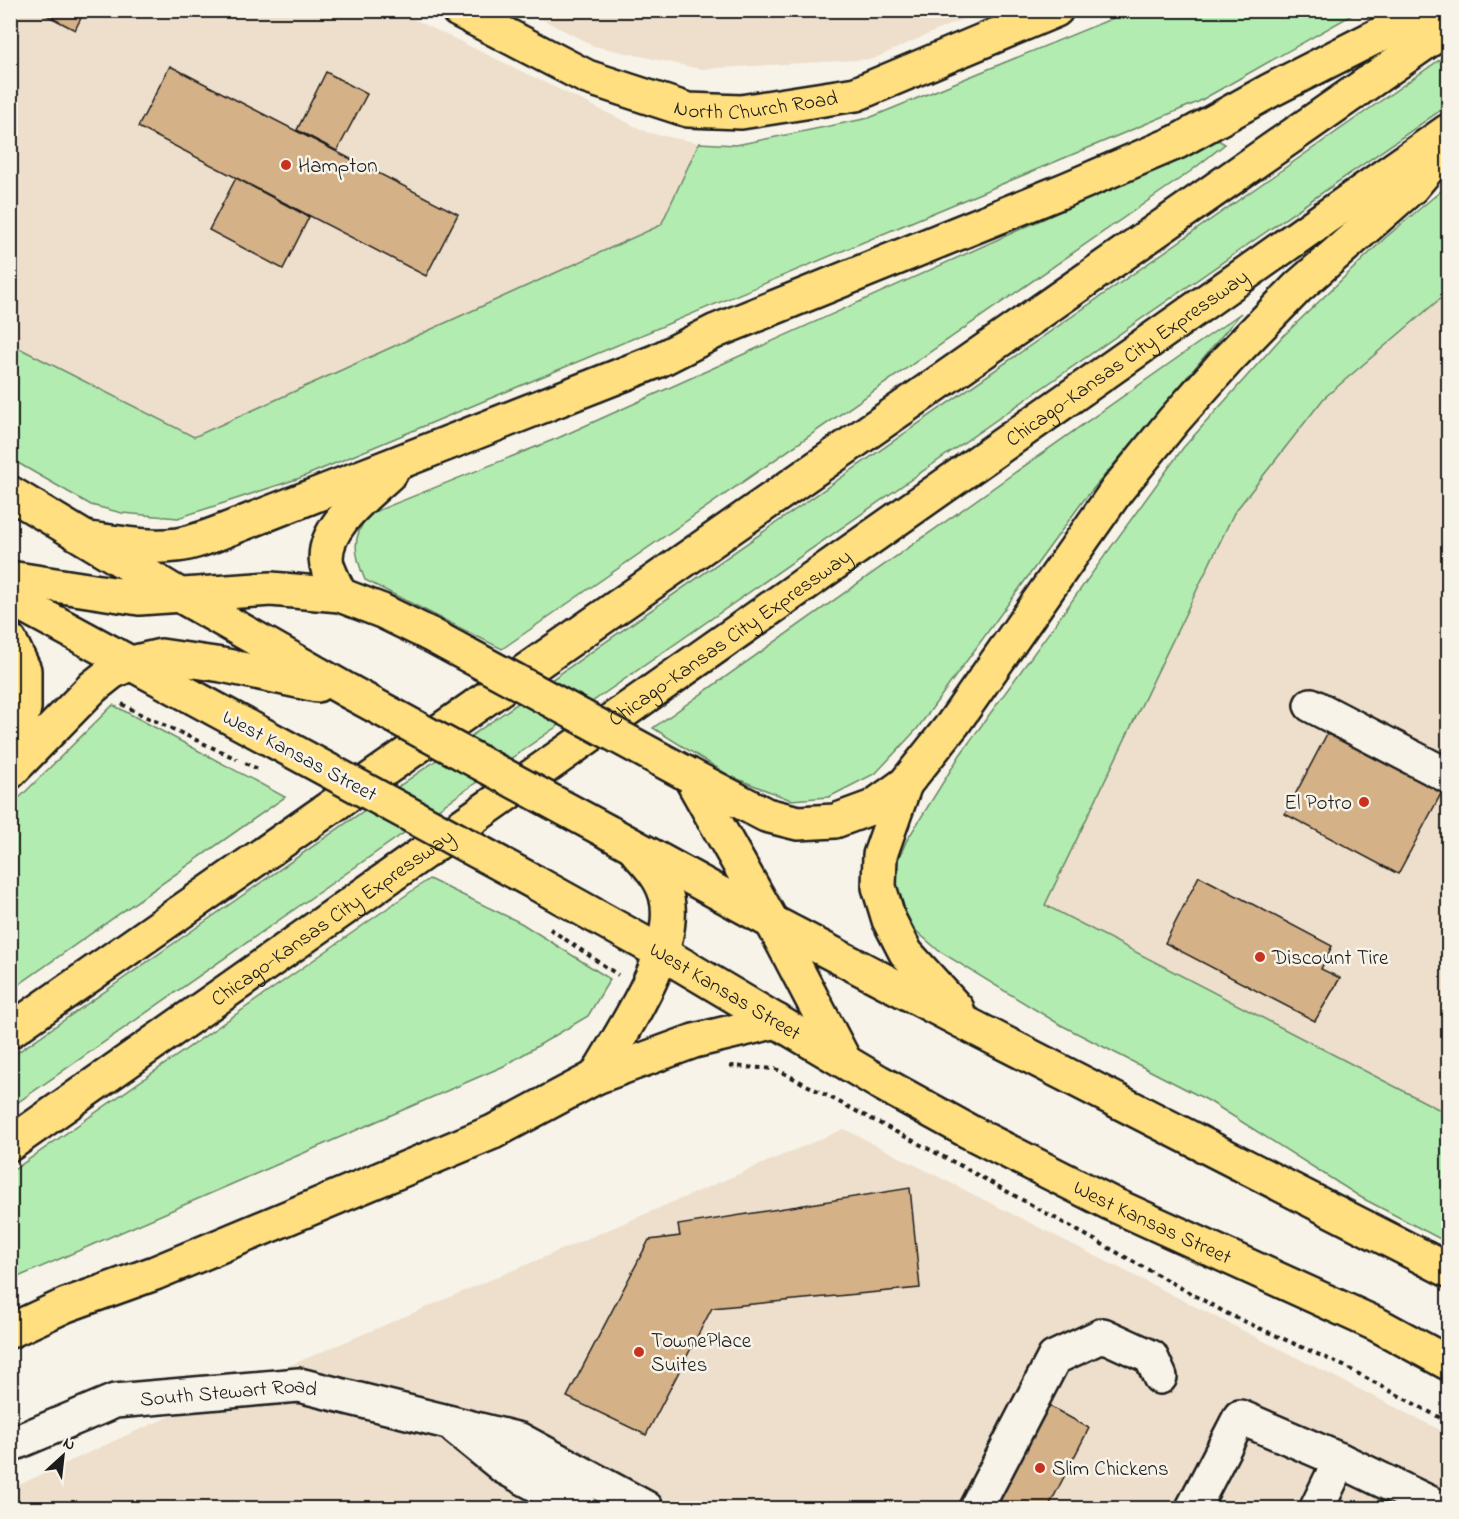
<svg xmlns="http://www.w3.org/2000/svg" width="1459" height="1519" font-family="'Indie Flower',sans-serif">
	<rect width="100%" height="100%" fill="#f7f3e8"/>
	<filter id="ink" filterUnits="userSpaceOnUse"><feTurbulence type="fractalNoise" baseFrequency=".0167" numOctaves="2"/><feDisplacementMap in="SourceGraphic" scale="12" xChannelSelector="R" yChannelSelector="G"/><feConvolveMatrix kernelMatrix="1 2 1 2 8 2 1 2 1" color-interpolation-filters="sRGB"/></filter>
	<g filter="url(#ink)">
		<!-- built -->
		<path fill="#eddfcb" d="M10 11H397L649 133 699 143 661 225 194 437 11 344Z
			M526 11V10L980 11 873 59 700 69 594 46Z
			M1448 292V1114L1044 906 1234 513 1324 398Z
			M844 1129 1448 1434V1508H11L10 1489 127 1435Z"/>
		<!-- green -->
		<path fill="#b3ecb0" stroke="#688466" stroke-width="1.5" d="M1133 10 1359 11 1198 102 300 478 178 518 122 513 91 505 11 459V344L194 437 661 225 699 143 736 145 869 118Z
			M1448 54V105L11 1107V1057Z
			M1218 140 1225 144 1191 171 502 649 365 580C354 554 351 537 369 514L558 438Z
			M1448 185V292L1324 398 1234 513 1045 905 1448 1114V1243L1362 1198 1209 1101 1059 1024 939 951 907 923 892 873 907 840 960 755 1183 448 1280 339 1385 238Z
			M1241 313 1083 501 917 729 876 773 829 797 791 800 730 776 653 728Z
			M113 705 285 797 11 990V806Z
			M429 879 521 923 610 979 588 1016 504 1066 11 1280V1172Z"/>
		<!-- building -->
		<path fill="#d5b187" stroke="#1c1c1c" stroke-width="1.5" d="M37 10H85L75 30Z
			M170 66 458 214 426 276 138 127Z
			M326 72 367 94 337 151 297 130Z
			M236 178 309 217 283 269 209 230Z
			M1329 730 1443 790 1398 874 1285 814Z
			M1199 876 1332 946 1321 969 1340 978 1315 1021 1165 943Z
			M910 1188 920 1288 712 1308 646 1435 567 1397 649 1240 680 1236 678 1225Z
			M1044 1403 1089 1428 1048 1508H992Z"/>
		<g fill="none" stroke-linecap="round" stroke-linejoin="round">
			<!-- minor casing -->
			<g stroke="#1c1c1c" stroke-width="38">
				<g id="minor">
					<path d="M1311 705 1448 776"/>
					<path d="M456 1428 504 1467 580 1508"/>
					<path id="s1" d="M10 1445 115 1401 299 1385 520 1440 646 1508"/>
					<path d="M976 1508 1054 1358 1103 1335 1151 1357 1160 1377"/>
					<path d="M1193 1508 1240 1417 1340 1460 1440 1508"/>
					<path d="M1317 1508 1340 1460"/>
				</g>
			</g>
			<!-- major casing -->
			<g stroke="#1c1c1c" stroke-width="38">
				<g id="major">
					<path id="s2" d="M458 10 587 77 688 110 741 112 856 94 1056 10"/>
				</g>
			</g>
			<!-- highway casing -->
			<g stroke="#1c1c1c" stroke-width="38">
				<g id="highway">
					<path d="M10 493 181 596 348 691"/>
					<path d="M87 539C116 542 147 549 177 545 200 542 222 531 244 523L657 361 716 331 1067 189 1177 142 1271 90 1385 32 1436 10"/>
					<path d="M10 578 139 598 271 589 340 595 382 611 431 635"/>
					<path d="M340 595C336 586 330 575 327 565 319 529 368 494 391 472"/>
					<path d="M10 598 276 742"/>
					<path d="M10 641 24 670V708L10 763"/>
					<path d="M10 772 93 687 112 672 131 663 161 656 222 665 317 685"/>
					<path d="M689 775 766 815 798 823 835 821 873 807 905 784 953 724 1117 490 1174 420 1229 358 1298 287 1412 187 1444 149"/>
					<path d="M689 775 772 922 844 1060"/>
					<path d="M905 784 880 855 879 887 889 920 906 953 957 1009"/>
					<path d="M608 832 772 922 975 1028 1448 1270"/>
					<path id="s3" d="M536 883 662 953 879 1082 968 1131 1110 1203 1378 1325 1448 1363"/>
					<path d="M10 1031 1448 27"/>
					<path d="M596 1077C622 1031 681 948 666 895 661 878 650 866 638 853"/>
					<path id="s4" d="M10 1144 1448 131"/>
					<path d="M10 1331 66 1305 155 1273 493 1132 596 1077 694 1041 777 1021"/>
				</g>
			</g>
			<!-- path -->
			<path stroke="#1c1c1c" stroke-width="4" stroke-dasharray="4.5 4.5" stroke-linecap="butt" d="M122 704 140 714 237 759
				M550 929 618 975
				M730 1066 776 1069 963 1167 1228 1314 1344 1366 1448 1422"/>
			<!-- minor -->
			<use href="#minor" stroke="#f7f3e8" stroke-width="33"/>
			<!-- major -->
			<use href="#major" stroke="#ffdf80" stroke-width="33"/>
			<!-- highway -->
			<use href="#highway" stroke="#ffdf80" stroke-width="33"/>
			<!-- highway-bridge casing -->
			<g stroke="#1c1c1c" stroke-width="38" stroke-linecap="butt">
				<path id="highway-bridge" d="M431 635 689 775
					M348 691 608 832
					M276 742 536 883"/>
			</g>
			<!-- path-bridge -->
			<path stroke="#1c1c1c" stroke-width="4" stroke-dasharray="4.5 4.5" stroke-linecap="butt" d="M245 763 258 769"/>
			<!-- highway-bridge -->
			<use href="#highway-bridge" stroke="#ffdf80" stroke-width="33"/>
		</g>
	</g>
	<!-- markers -->
	<g fill="#c8321e" stroke="#f7f3e8" stroke-width="2">
		<circle cx="286" cy="165" r="6"/>
		<circle cx="1364" cy="802" r="6"/>
		<circle cx="1260" cy="957" r="6"/>
		<circle cx="639" cy="1352" r="6"/>
		<circle cx="1040" cy="1468" r="6"/>
	</g>
	<g text-anchor="middle" stroke-width="5" stroke-linejoin="round" paint-order="stroke">
		<!-- street labels -->
		<g font-size="21" fill="#1c1c1c" stroke="#f7f3e8">
			<text dy="7" stroke="none"><textPath href="#s2" startOffset="320">North Church Road</textPath></text>
			<text dy="7" stroke="none"><textPath href="#s4" startOffset="1366">Chicago-Kansas City Expressway</textPath></text>
			<text dy="7" stroke="none"><textPath href="#s4" startOffset="880">Chicago-Kansas City Expressway</textPath></text>
			<text transform="translate(300 755) rotate(28)" y="7">West Kansas Street</text>
			<text dy="7" stroke="none"><textPath href="#s4" startOffset="394">Chicago-Kansas City Expressway</textPath></text>
			<text dy="7" stroke="none"><textPath href="#s3" startOffset="218">West Kansas Street</textPath></text>
			<text dy="7" stroke="none"><textPath href="#s3" startOffset="704">West Kansas Street</textPath></text>
			<text dy="7" stroke="none"><textPath href="#s1" startOffset="228">South Stewart Road</textPath></text>
		</g>
		<!-- poi labels -->
		<g font-size="21" fill="#1c1c1c" stroke="#f7f3e8" text-anchor="start">
			<text x="298" y="172">Hampton</text>
			<text x="1352" y="809" text-anchor="end">El Potro</text>
			<text x="1272" y="964">Discount Tire</text>
			<text x="651" y="1347">TownePlace<tspan x="651" dy="24">Suites</tspan></text>
			<text x="1052" y="1475">Slim Chickens</text>
		</g>
	</g>
	<!-- margin -->
	<rect width="1459" height="1519" fill="none" stroke="#f7f3e8" stroke-width="36"/>
	<rect x="18" y="18" width="1423" height="1483" fill="none" stroke="#1c1c1c" stroke-width="2" filter="url(#ink)"/>
	<!-- north arrow -->
	<g transform="translate(63 1456) rotate(27)" stroke="#f7f3e8" stroke-width="4.5" paint-order="stroke">
	<path d="M0-4.5L10 22L0 15L-10 22Z" fill="#1c1c1c"/>
	<text y="-9" font-size="16" font-weight="bold" text-anchor="middle" fill="#1c1c1c">N</text>
	</g>
</svg>
